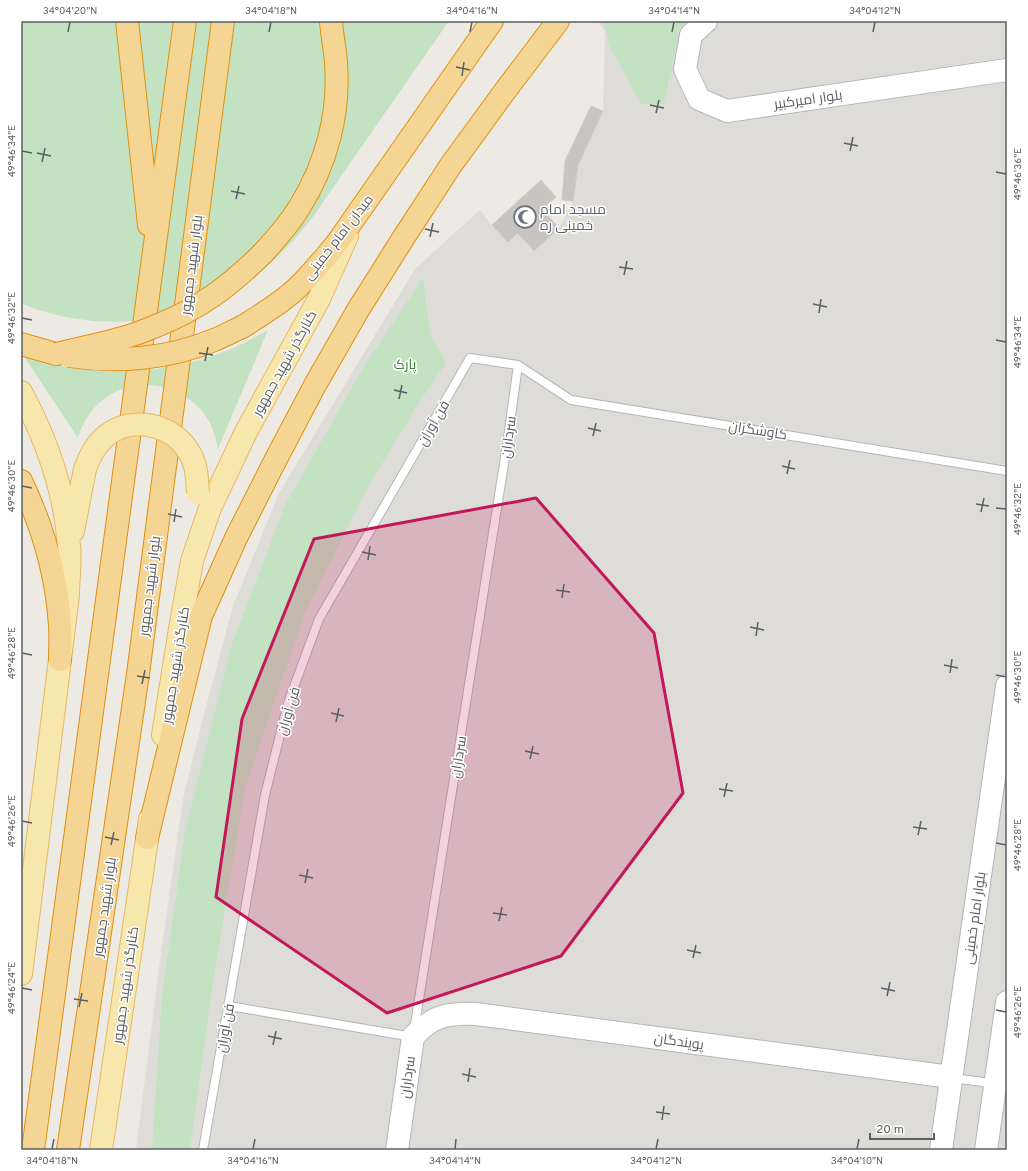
<svg xmlns="http://www.w3.org/2000/svg" width="1028" height="1171" font-family="Overpass,Cairo,sans-serif">
	<rect width="100%" height="100%" fill="#edeae3"/>
	<!-- industrial -->
	<path fill="#dedcd7" d="M598 21H1007V1150H136L160 960 183 799 203 718 233 606 279 493 415 269 480 210 492 225 508 242 518 233 534 251 559 228 573 201 578 165 603 111 605 32Z"/>
	<!-- green -->
	<path fill="#c3e2c1" d="M21 21H449L312 218 294 240 274 260 253 278 149 319 121 322 93 321 65 317 38 310 21 303Z
		M603 21H687L680 29 664 104H641L610 47Z
		M423 278 430 334 446 363 416 407 364 494 304 615 245 788 212 989 190 1150H152L162 996 185 831 231 647 285 505 366 363Z
		M268 330 218 449C216 440 214 431 210 423 188 382 132 372 98 404 88 414 82 425 78 438L23 355C40 360 58 365 76 368 132 377 193 368 244 343 252 339 260 334 268 330Z"/>
	<!-- building -->
	<path fill="#c8c5c0" stroke="#d1cbc2" d="M591 106 603 111 578 165 573 201 562 200 565 161Z
		M541 180 556 197 542 209 559 228 534 251 518 233 508 242 492 225Z"/>
	<g fill="none" stroke-linecap="round" stroke-linejoin="round">
		<!-- lane casing -->
		<g stroke="#b4b6b9" stroke-width="10">
			<path id="lane" d="M229 1006 413 1037 507 445 518 365
				M952 1078 1007 1085
				M203 1150 265 795 288 703 319 619 470 358 518 365 571 400 1007 471"/>
		</g>
		<!-- secondary casing -->
		<g stroke="#b2b6ba" stroke-width="24">
			<path id="secondary" d="M706 21 691 35 685 69 699 99 727 111 1007 70
				M397 1150 413 1037C433 1015 448 1013 476 1014L951 1077
				M941 1150 1007 686
				M986 1150 1007 1002"/>
		</g>
		<!-- primary casing -->
		<g stroke="#e6b963" stroke-width="24">
			<path id="primary" d="M21 392C47 440 65 492 69 546 71 562 68 579 68 595L21 974
				M73 531 85 469
				M163 735 180 629 192 561 210 508 246 432 319 299 347 236
				M101 1150 150 819"/>
		</g>
		<!-- highway casing -->
		<g stroke="#de9212" stroke-width="24">
			<path id="highway" d="M127 21 149 225
				M263 253C276 239 289 224 299 208 326 165 340 114 336 63 335 49 332 35 331 21
				M242 327C261 315 280 304 296 289 311 275 324 259 337 243L492 21
				M21 344 56 354
				M21 481C43 527 57 576 60 626 61 638 60 649 60 660
				M147 838 201 616 236 538 275 461 315 385 358 310 404 237 451 165 505 91 558 21
				M33 1150 185 21
				M68 1150 138 674 223 21"/>
		</g>
		<!-- lane -->
		<use href="#lane" stroke="#fff" stroke-width="8"/>
		<!-- secondary -->
		<use href="#secondary" stroke="#fff" stroke-width="22"/>
		<!-- primary -->
		<use href="#primary" stroke="#f8e7ad" stroke-width="22"/>
		<!-- highway -->
		<use href="#highway" stroke="#f4d593" stroke-width="22"/>
		<!-- primary-bridge casing -->
		<g stroke="#e6b963" stroke-width="24" stroke-linecap="butt">
			<path id="primary-bridge" d="M85 469C90 456 95 445 106 436 131 415 173 424 189 452 197 464 197 479 198 493"/>
		</g>
		<!-- highway-bridge casing -->
		<g stroke="#de9212" stroke-width="24" stroke-linecap="butt">
			<path id="highway-bridge" d="M56 354C89 346 124 340 156 326 199 309 230 286 263 253
				M69 356C117 363 169 359 214 340 224 336 233 331 242 327"/>
		</g>
		<!-- primary-bridge -->
		<use href="#primary-bridge" stroke="#f8e7ad" stroke-width="22"/>
		<!-- highway-bridge -->
		<use href="#highway-bridge" stroke="#f4d593" stroke-width="22"/>
	</g>
	<!-- marked area -->
	<path fill="#c2185b" fill-opacity="0.2" stroke="#c2185b" stroke-width="3" stroke-linejoin="round" d="M536 498 654 633 683 793 561 956 387 1013 216 897 242 719 314 539Z"/>
	<!-- ticks -->
	<path fill="none" stroke="#5b5f63" stroke-width="1.5" d="M68 32 70 22M269 32 271 22M470 32 472 22M672 32 674 22M873 32 875 22M456 67 470 70M462 76 464 62M650 105 664 108M656 113 659 100M844 143 858 146M22 151 32 153M850 151 853 137M37 153 51 156M42 162 45 148M996 172 1006 174M231 191 245 194M236 199 239 186M425 229 439 232M430 237 433 223M619 267 633 269M624 275 627 261M813 304 827 307M819 313 821 299M22 318 32 320M996 340 1006 342M199 353 213 355M205 361 208 347M394 390 407 393M399 399 402 385M588 428 601 431M593 436 596 423M782 466 795 469M787 474 790 460M22 486 32 488M976 504 989 506M996 508 1006 509M981 512 984 498M168 514 182 517M174 522 176 509M362 552 376 555M368 560 370 546M556 590 570 592M562 598 564 584M750 627 764 630M756 636 758 622M22 653 32 655M944 665 958 668M950 673 952 659M996 675 1006 677M137 676 150 678M142 684 145 670M331 713 344 716M336 722 339 708M525 751 539 754M530 759 533 746M719 789 733 791M724 797 727 783M22 821 32 823M913 827 927 829M918 835 921 821M105 837 119 840M996 843 1006 845M111 845 114 832M299 875 313 878M305 883 308 869M493 913 507 915M499 921 502 907M687 950 701 953M693 958 696 945M22 988 32 990M881 988 895 991M887 996 890 982M74 999 88 1001M79 1007 82 993M996 1010 1006 1012M268 1036 282 1039M273 1045 276 1031M462 1074 476 1077M468 1082 470 1068M656 1112 670 1114M662 1120 664 1106M52 1149 54 1139M253 1149 255 1139M455 1149 456 1139M656 1149 658 1139M857 1149 859 1139"/>
	<!-- icons -->
	<defs>
		<g id="mosque-ring" transform="scale(1.15)"><circle r="9.5" fill="#fff" stroke="#6b7280" stroke-width="1.5"/><path d="M3.5-4.9A6 6 0 1 0 3.5 4.9A5 5 0 1 1 3.5-4.9Z" fill="#6b7280"/></g>
	</defs>
	<g fill-rule="evenodd">
		<use href="#mosque-ring" x="525" y="217"/>
	</g>
	<g text-anchor="middle" stroke-width="3" stroke-linejoin="round" paint-order="stroke">
		<!-- street labels -->
		<g font-size="14" fill="#5b5f63" stroke="#fff">
			<text transform="translate(808 99) rotate(-8)" y="5">بلوار امیرکبیر</text>
			<text transform="translate(338 237) rotate(-52)" y="5">میدان امام خمینی</text>
			<text transform="translate(191 265) rotate(-83)" y="5">بلوار شهید جمهور</text>
			<text transform="translate(284 363) rotate(-61)" y="5">کنارگذر شهید جمهور</text>
			<text transform="translate(433 423) rotate(-60)" y="5">فن آوران</text>
			<text transform="translate(758 430) rotate(9)" y="5">کاوشگران</text>
			<text transform="translate(508 437) rotate(-82)" y="5">سرداران</text>
			<text transform="translate(149 586) rotate(-83)" y="5">بلوار شهید جمهور</text>
			<text transform="translate(175 665) rotate(-81)" y="5">کنارگذر شهید جمهور</text>
			<text transform="translate(288 711) rotate(-73)" y="5">فن آوران</text>
			<text transform="translate(458 757) rotate(-81)" y="5">سرداران</text>
			<text transform="translate(104 907) rotate(-82)" y="5">بلوار شهید جمهور</text>
			<text transform="translate(974 918) rotate(-82)" y="5">بلوار امام خمینی</text>
			<text transform="translate(125 985) rotate(-82)" y="5">کنارگذر شهید جمهور</text>
			<text transform="translate(225 1028) rotate(-80)" y="5">فن آوران</text>
			<text transform="translate(679 1041) rotate(8)" y="5">پویندگان</text>
			<text transform="translate(407 1077) rotate(-82)" y="5">سرداران</text>
		</g>
		<!-- worship labels -->
		<g font-size="14" fill="#5b616d" stroke="#fff" text-anchor="start">
			<text x="540" y="214">مسجد امام<tspan x="540" dy="16">خمینی ره</tspan></text>
		</g>
		<!-- park labels -->
		<g font-size="14" fill="#3d813c" stroke="#fff">
			<text x="405" y="369">پارک</text>
		</g>
	</g>
	<!-- border -->
	<rect width="1028" height="1171" fill="none" stroke="#ffffff" stroke-width="44"/>
	<!-- scale -->
	<path d="M870 1133v6h64v-6" fill="none" stroke="#5b5f63" stroke-width="2"/>
	<text x="876" y="1133" font-size="12" fill="#5b5f63" stroke="#ffffff" stroke-width="3" paint-order="stroke">20 m</text>
	<rect x="22" y="22" width="984" height="1127" fill="none" stroke="#5b5f63" stroke-width="1.5"/>
	<g font-size="10" text-anchor="middle" fill="#5b5f63">
		<text x="70" y="14">34°04'20"N</text>
		<text x="271" y="14">34°04'18"N</text>
		<text x="472" y="14">34°04'16"N</text>
		<text x="674" y="14">34°04'14"N</text>
		<text x="875" y="14">34°04'12"N</text>
		<text transform="translate(11 151) rotate(-90)" y="4">49°46'34"E</text>
		<text transform="translate(1017 174) rotate(-90)" y="4">49°46'36"E</text>
		<text transform="translate(11 318) rotate(-90)" y="4">49°46'32"E</text>
		<text transform="translate(1017 342) rotate(-90)" y="4">49°46'34"E</text>
		<text transform="translate(11 486) rotate(-90)" y="4">49°46'30"E</text>
		<text transform="translate(1017 509) rotate(-90)" y="4">49°46'32"E</text>
		<text transform="translate(11 653) rotate(-90)" y="4">49°46'28"E</text>
		<text transform="translate(1017 677) rotate(-90)" y="4">49°46'30"E</text>
		<text transform="translate(11 821) rotate(-90)" y="4">49°46'26"E</text>
		<text transform="translate(1017 845) rotate(-90)" y="4">49°46'28"E</text>
		<text transform="translate(11 988) rotate(-90)" y="4">49°46'24"E</text>
		<text transform="translate(1017 1012) rotate(-90)" y="4">49°46'26"E</text>
		<text x="52" y="1164">34°04'18"N</text>
		<text x="253" y="1164">34°04'16"N</text>
		<text x="455" y="1164">34°04'14"N</text>
		<text x="656" y="1164">34°04'12"N</text>
		<text x="857" y="1164">34°04'10"N</text>
	</g>
</svg>
